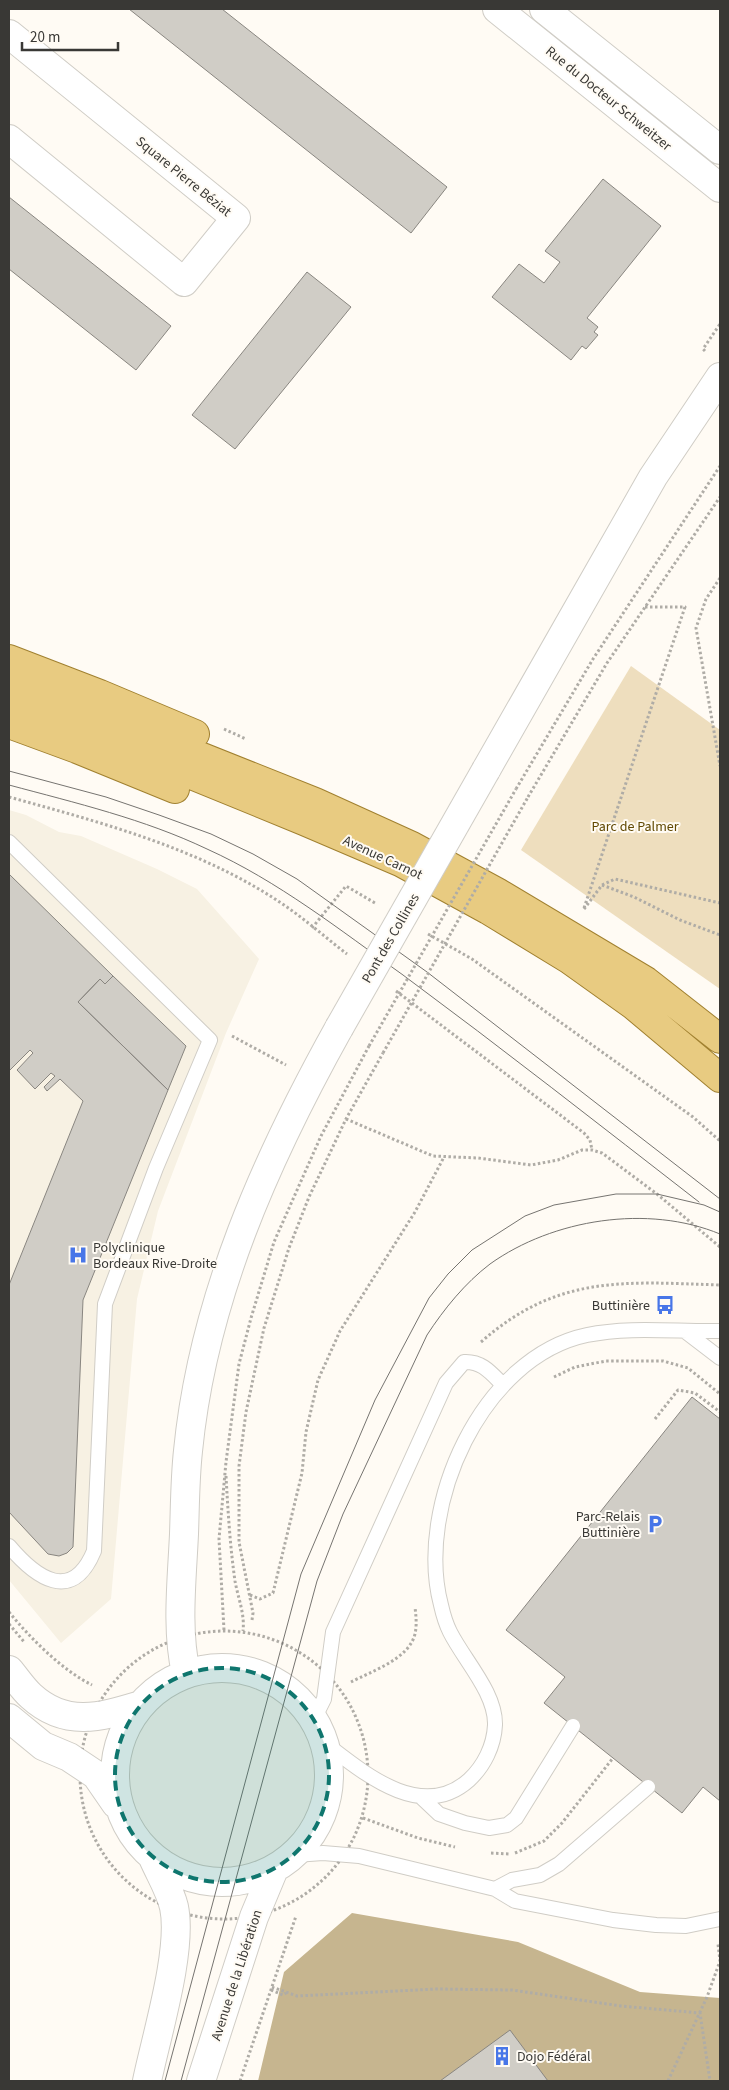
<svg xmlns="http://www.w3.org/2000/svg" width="729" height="2090" font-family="'Source Sans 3',sans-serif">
	<rect width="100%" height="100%" fill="#fffbf4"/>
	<!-- built -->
	<path fill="#f7f1e3" d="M9 810 26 815 59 832 81 836 157 869 197 889 259 959 226 1033 158 1211 137 1299 111 1599 61 1643 9 1580Z"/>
	<!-- green -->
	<path fill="#eedebe" d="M631 666 720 730V989L521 850Z"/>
	<!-- forest -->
	<path fill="#c6b58f" d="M352 1913 518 1942 640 1992 720 1998V2081H529L523 2078 512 2081H258L284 1972Z"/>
	<!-- building -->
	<path fill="#d0cdc6" stroke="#898680" d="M129 9H222L447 187 411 233Z
		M603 179 661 226 587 318 598 327 594 332 598 335 586 349 582 346 571 360 492 297 519 264 544 283 560 262 545 251Z
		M9 197 171 326 136 370 9 269Z
		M307 272 351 307 235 449 192 415Z
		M9 874 113 976 105 984 100 979 78 1002 168 1090 83 1300 73 1547 67 1553 59 1556 48 1554 9 1512V1285L83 1101 60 1079 47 1091 44 1087 55 1076 51 1073 35 1089 17 1070 33 1053 30 1050 9 1071Z
		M113 976 186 1046 168 1090 78 1002 100 979 105 984Z
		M692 1397 720 1419V1801L703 1787 682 1813 544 1703 565 1677 506 1630Z
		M510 2030 548 2081H440Z"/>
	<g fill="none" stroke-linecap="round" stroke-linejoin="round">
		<!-- service casing -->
		<g stroke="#d0cdc6" stroke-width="16">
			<path id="service" d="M9 842 210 1040 156 1168 105 1304 94 1551C72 1604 36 1578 9 1546
				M686 1332 720 1358
				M314 1719 324 1699 333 1632 446 1383 464 1362C482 1361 491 1373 503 1385
				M326 1744C365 1774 422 1822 469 1780 484 1766 494 1746 495 1725 496 1693 464 1660 450 1632 446 1624 443 1614 441 1605 415 1506 482 1357 587 1335 630 1326 677 1332 720 1331
				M421 1797 439 1814 465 1823 489 1828 507 1825 516 1818 573 1726
				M295 1855 323 1853 359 1856 495 1889 515 1901 613 1920 656 1925 686 1926 720 1919
				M495 1889 512 1880 540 1875 559 1864 648 1787"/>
		</g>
		<!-- minor casing -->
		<g stroke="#d0cdc6" stroke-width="30">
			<path id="minor" d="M9 34 236 218 184 282 9 139"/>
		</g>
		<!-- tertiary casing -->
		<g stroke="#d0cdc6" stroke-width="30">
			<path id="tertiary" d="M497 9 720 188
				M544 9 720 150
				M486 770 653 477 720 377
				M115 1775a107 107 0 1 1 214 0a107 107 0 1 1-214 0Z
				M9 1670C16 1678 23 1689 31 1696 66 1728 101 1717 141 1705
				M186 1673C176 1629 182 1579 184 1534 185 1506 185 1478 188 1451 203 1299 266 1159 339 1028
				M9 1718 43 1746 69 1757 96 1775 116 1804
				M147 2081C156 2037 183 1950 174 1907 170 1890 160 1874 153 1858
				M201 2081 254 1917 274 1869"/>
		</g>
		<!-- primary casing -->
		<g stroke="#a18130" stroke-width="30">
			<path id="primary" d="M9 659 100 694 195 734
				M9 680 315 802 412 846 497 892 646 981 720 1039
				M9 704 86 732 304 821 402 863 488 910 570 960 633 1005 720 1078
				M9 724 77 749 175 789"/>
		</g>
		<!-- path -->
		<path stroke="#afaca6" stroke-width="3" stroke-dasharray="2.5 2.5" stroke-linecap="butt" d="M705 351 703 349 720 324
			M720 578 706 599 696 628 720 766
			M224 729 246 739
			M516 789 593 659 720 466
			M9 797C103 823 202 849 284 905 306 920 326 938 347 954
			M528 797 607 663 720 497
			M602 885 634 897 680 920 720 935
			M584 908 685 607H645
			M584 909 602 885 615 879 720 903
			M312 928 346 886 375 903
			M428 934 472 959 693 1117 720 1141
			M396 991 584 1133 590 1140 592 1150
			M232 1036 286 1065
			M346 1119 433 1156 478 1158 531 1165 558 1160 582 1150H592L602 1153 657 1194 720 1247
			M481 1342C558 1274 625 1282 720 1285
			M554 1377 575 1367 606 1361H663L688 1368 720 1394
			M655 1419 678 1390 695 1393 720 1412
			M226 1476C228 1511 230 1546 235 1581 238 1598 245 1614 243 1631
			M250 1595 260 1599 273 1593 302 1473 306 1432 318 1380 340 1331 415 1212 444 1157
			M9 1612C30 1638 62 1670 92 1685
			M252 1620 253 1613 239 1542V1466L246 1412 264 1328 289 1248 309 1197 346 1119 383 1053
			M9 1624 25 1643
			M224 1630 219 1539 226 1462 239 1364 251 1318 274 1242 321 1136 369 1046
			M80 1775a144 144 0 1 1 288 0a144 144 0 1 1-288 0Z
			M351 1682C372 1671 409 1659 415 1634 417 1625 416 1616 415 1607
			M363 1818 418 1838 455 1847
			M491 1853 509 1854
			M515 1853 544 1841 562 1823 613 1758
			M272 1987 297 1996 437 1989 512 1990 621 2006 700 2013 710 2081
			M271 1990 283 1995 286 1993
			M240 2081 296 1916
			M668 2081 707 1997 720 1961 718 1944"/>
		<!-- service -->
		<use href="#service" stroke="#fff" stroke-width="14"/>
		<!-- minor -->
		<use href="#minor" stroke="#fff" stroke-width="28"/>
		<!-- tertiary -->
		<use href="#tertiary" stroke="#fff" stroke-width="28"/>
		<!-- primary -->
		<use href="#primary" stroke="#e8cb81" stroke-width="28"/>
		<!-- tram -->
		<path stroke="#767470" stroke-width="1" d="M9 771 106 797 159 815 211 834 253 854 297 879 427 972 720 1199
			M9 785C76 803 144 819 207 849 278 881 340 930 403 975 503 1049 601 1126 699 1202
			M165 2081 301 1574 375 1400 429 1298 448 1274 472 1250 525 1216 554 1205 616 1194H657L704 1205 720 1212
			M181 2081 317 1581 343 1514 427 1335C444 1309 465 1283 490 1264 553 1219 648 1204 720 1234"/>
		<!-- tertiary-bridge casing -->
		<g stroke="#d0cdc6" stroke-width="30" stroke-linecap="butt">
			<path id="tertiary-bridge" d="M339 1028 486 770"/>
		</g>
		<!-- path-bridge -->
		<path stroke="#afaca6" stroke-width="3" stroke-dasharray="2.5 2.5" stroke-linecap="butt" d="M369 1046 516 789
			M383 1053 528 797"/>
		<!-- tertiary-bridge -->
		<use href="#tertiary-bridge" stroke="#fff" stroke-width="28"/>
	</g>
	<!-- marked area -->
	<path fill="#0f766e" fill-opacity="0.2" stroke="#0f766e" stroke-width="4" stroke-dasharray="10 6" stroke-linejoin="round" d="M115 1775a107 107 0 1 1 214 0a107 107 0 1 1-214 0Z"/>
	<!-- icons -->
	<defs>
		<g id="hospital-bare" transform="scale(1.5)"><path d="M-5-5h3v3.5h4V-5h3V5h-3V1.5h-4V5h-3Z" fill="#4876e8" stroke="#fffbf4" stroke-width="2.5" paint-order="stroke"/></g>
		<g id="bus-bare" transform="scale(1.5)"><path d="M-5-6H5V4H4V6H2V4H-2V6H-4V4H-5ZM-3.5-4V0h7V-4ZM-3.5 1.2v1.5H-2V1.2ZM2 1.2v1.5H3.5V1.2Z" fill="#4876e8" stroke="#fffbf4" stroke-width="2.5" paint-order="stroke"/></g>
		<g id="parking-bare" transform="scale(1.5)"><path d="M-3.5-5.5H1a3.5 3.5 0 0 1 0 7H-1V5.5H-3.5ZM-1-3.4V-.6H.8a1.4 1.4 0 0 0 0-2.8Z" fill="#4876e8" stroke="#fffbf4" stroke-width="2.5" paint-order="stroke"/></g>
		<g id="building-bare" transform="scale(1.5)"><path d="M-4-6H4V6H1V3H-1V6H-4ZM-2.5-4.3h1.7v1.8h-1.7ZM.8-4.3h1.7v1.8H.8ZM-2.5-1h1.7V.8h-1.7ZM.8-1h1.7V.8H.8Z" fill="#4876e8" stroke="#fffbf4" stroke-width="2.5" paint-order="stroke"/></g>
	</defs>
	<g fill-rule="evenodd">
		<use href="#hospital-bare" x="78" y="1255"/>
		<use href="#bus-bare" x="665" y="1305"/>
		<use href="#parking-bare" x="655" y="1524"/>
		<use href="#building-bare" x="502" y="2056"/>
	</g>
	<g text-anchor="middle" stroke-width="4" stroke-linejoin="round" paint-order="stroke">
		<!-- street labels -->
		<g font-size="14" fill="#393835" stroke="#fffbf4">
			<text transform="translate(609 98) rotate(39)" y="5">Rue du Docteur Schweitzer</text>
			<text transform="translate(184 176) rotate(39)" y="5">Square Pierre Béziat</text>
			<text transform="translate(383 857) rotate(25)" y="5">Avenue Carnot</text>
			<text transform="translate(390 938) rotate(-60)" y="5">Pont des Collines</text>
			<text transform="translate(236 1975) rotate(-72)" y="5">Avenue de la Libération</text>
		</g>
		<!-- park labels -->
		<g font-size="14" fill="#614802" stroke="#fffbf4">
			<text x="635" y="831">Parc de Palmer</text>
		</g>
		<!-- poi labels -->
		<g font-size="14" fill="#393835" stroke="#fffbf4" text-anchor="start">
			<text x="93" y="1252">Polyclinique<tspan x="93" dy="16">Bordeaux Rive-Droite</tspan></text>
			<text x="650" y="1310" text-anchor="end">Buttinière</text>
			<text x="640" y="1521" text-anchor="end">Parc-Relais<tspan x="640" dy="16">Buttinière</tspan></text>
			<text x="517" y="2061">Dojo Fédéral</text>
		</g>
	</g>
	<!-- border -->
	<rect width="729" height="2090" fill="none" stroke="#393835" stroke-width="20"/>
	<!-- scale -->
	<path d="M22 42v8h96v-8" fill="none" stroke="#393835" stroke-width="2.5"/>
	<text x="30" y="42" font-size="15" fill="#393835" stroke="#fffbf4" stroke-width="4" paint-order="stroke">20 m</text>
</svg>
